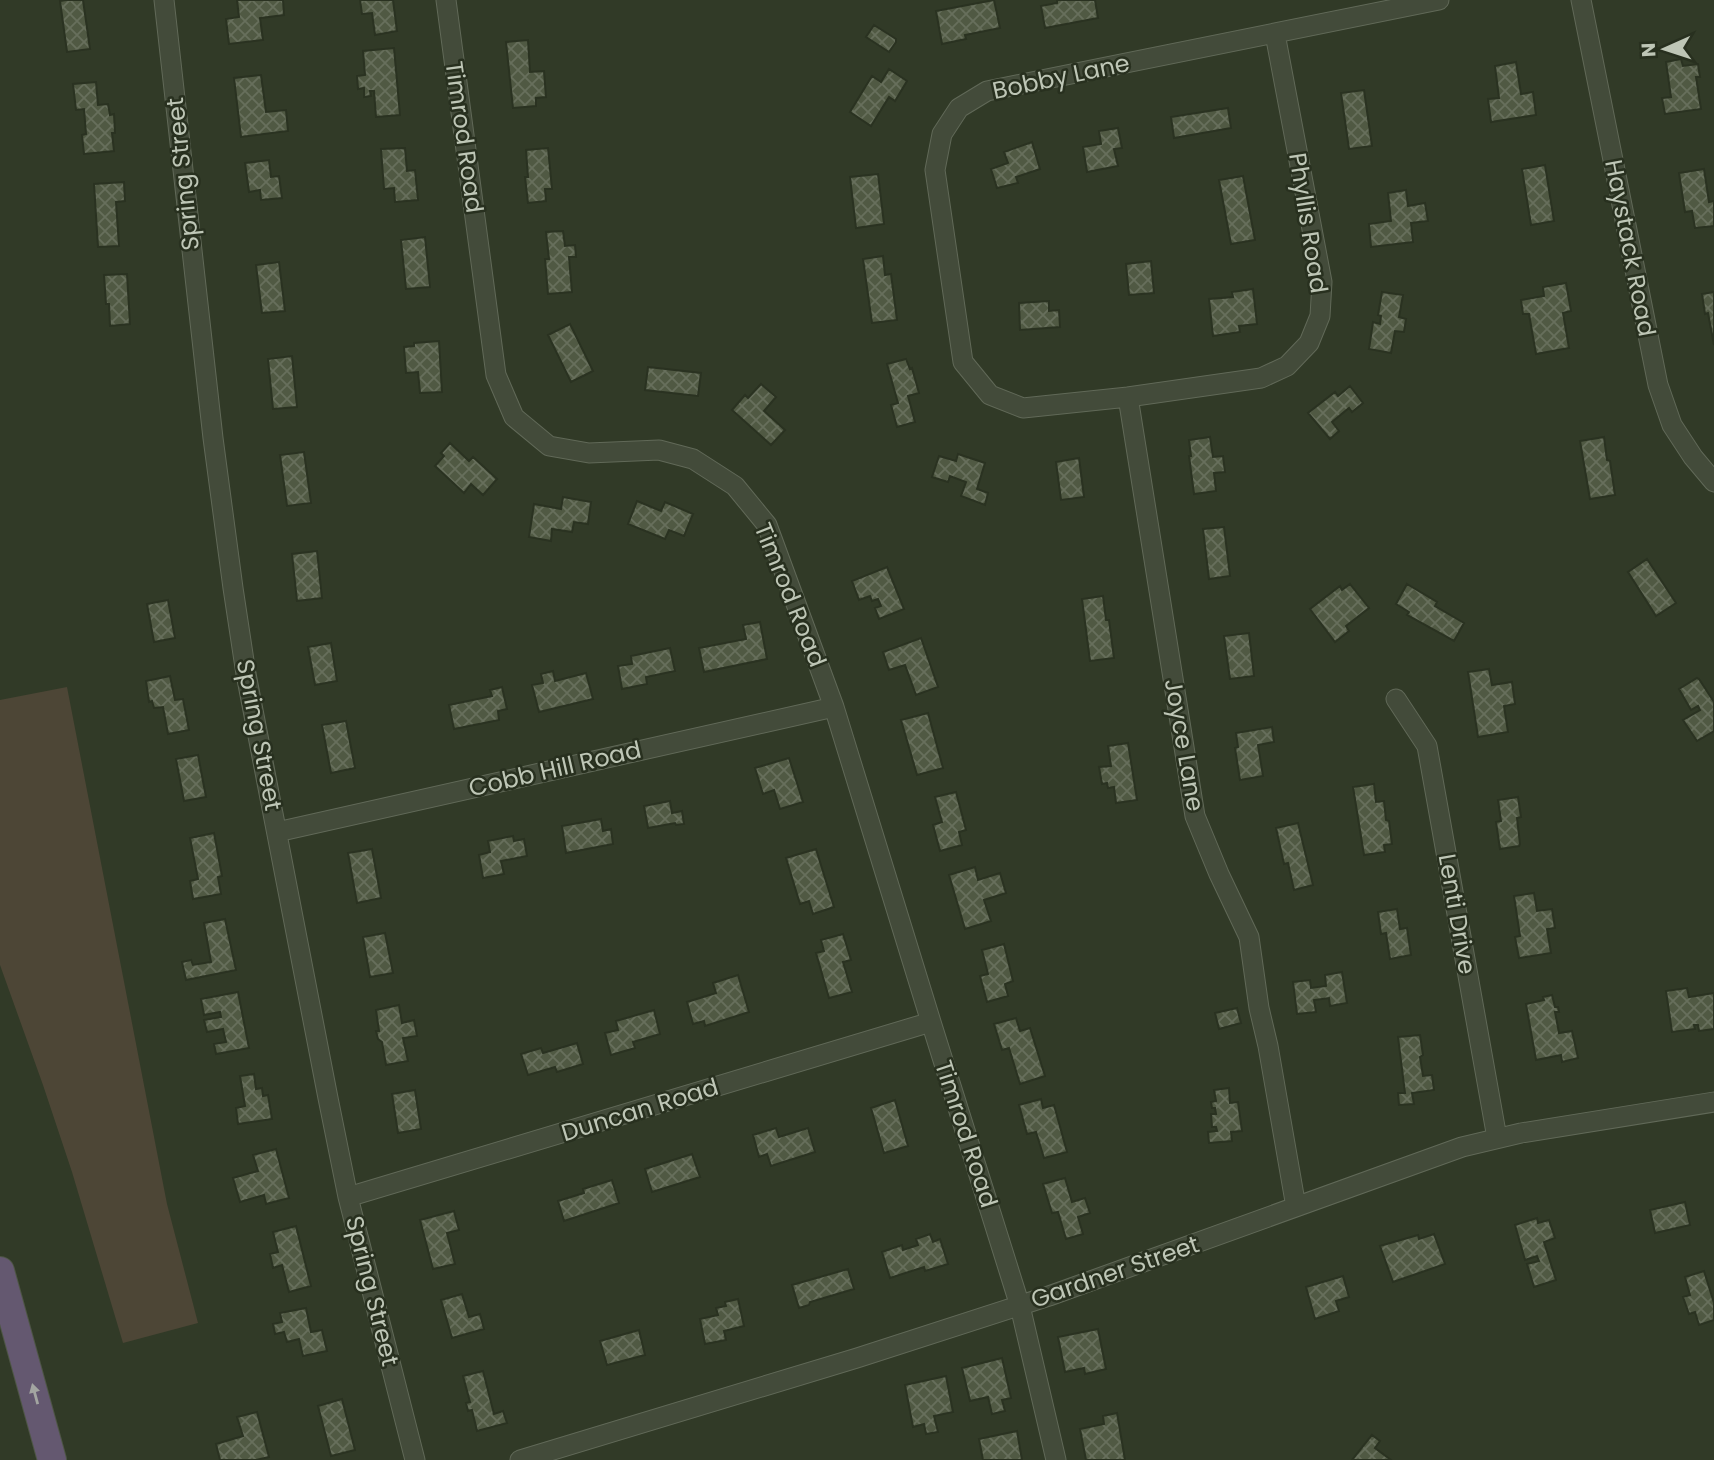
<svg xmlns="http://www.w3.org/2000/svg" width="1714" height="1460" font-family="Poppins,sans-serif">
	<defs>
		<pattern id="building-cross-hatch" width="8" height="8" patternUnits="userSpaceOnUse" patternTransform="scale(1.75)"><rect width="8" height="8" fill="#505943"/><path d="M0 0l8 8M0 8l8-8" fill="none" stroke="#676f5c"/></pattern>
	</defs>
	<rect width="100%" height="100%" fill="#313a27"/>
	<!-- green -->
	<path fill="#4d4636" d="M67 687 167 1204 198 1323 123 1343 72 1172 43 1085 0 965V700Z"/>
	<!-- building -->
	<path fill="url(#building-cross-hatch)" stroke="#2a3221" stroke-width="2" d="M66 0H83L90 49 67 52 60 1Z
		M237 0H283L284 15 260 18 263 40 229 44 226 19 239 17Z
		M360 0H393L397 31 375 35 372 13 362 14Z
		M994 0 1000 28 965 35 966 39 942 44 936 11Z
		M1057 0H1095L1098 18 1045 28 1041 6 1057 3Z
		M874 25 896 39V42L889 52 866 37Z
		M528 40 530 72 544 71 546 97 536 98V106L513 108 506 42Z
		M394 48 400 115 376 117 374 91H370L371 96 364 97V88L358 89 357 76 365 75 363 51Z
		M1681 59 1683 66 1698 64 1700 77H1696L1701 109 1665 114 1662 98 1671 97 1666 62Z
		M1516 62 1521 94 1533 92 1536 115 1491 122 1488 99 1499 98 1495 66Z
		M889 69 907 81 895 101 889 97 871 126 850 112 872 76 881 82Z
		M261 75 266 112 286 110 288 131 241 137 234 78Z
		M96 82 98 105 108 104 110 115 114 114 115 133H112L114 151 84 154 82 135 86 134 84 109 76 110 73 84Z
		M1364 90 1372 146 1349 149 1341 93Z
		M1228 108 1231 128 1174 138 1171 117Z
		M1118 128 1122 148 1114 149 1118 166 1087 172 1083 147 1101 144 1099 131Z
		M1032 142 1040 169 1016 177 1018 183 997 188 991 169 1008 163 1004 152Z
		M405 148 407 171 415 170 418 200 395 202 394 188 384 189 381 149Z
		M548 148 552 189H545L546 201 528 203 525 177H528L526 150Z
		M269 160 271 177 279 176 282 198 261 200 260 190 249 192 245 163Z
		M1545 165 1554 221 1531 225 1522 169Z
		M1704 169 1709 202 1714 201V226L1695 228 1692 211 1685 212 1679 173Z
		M878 174 884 224 856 228 850 177Z
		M1243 176 1255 240 1231 244 1219 180Z
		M124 182 125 201 116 202 119 246 98 247 94 184Z
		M1406 190 1408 206 1425 203 1428 221 1411 223 1413 242 1371 247 1369 224 1391 221 1388 193Z
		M563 231 565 246 575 245 576 257H569L572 292 548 294 545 259H549L546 232Z
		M425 237 430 287 406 289 401 240Z
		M883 256 885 275 891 274 897 320 872 323 863 259Z
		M1151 261 1154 293 1129 295 1126 264Z
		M279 262 285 311 262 313 256 265Z
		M127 274 130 324 110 326 109 304H106L104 275Z
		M1566 283 1571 311 1563 313 1569 348 1536 354 1529 314H1523L1521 300 1544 296 1543 287Z
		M1253 289 1257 324 1239 326 1240 332 1213 336 1209 299 1233 297 1232 292Z
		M1382 292 1403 295 1399 317 1406 319 1404 332 1395 331 1391 353 1369 349 1373 322 1380 324 1381 316 1378 315Z
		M1714 292V345L1708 313 1705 314 1702 294Z
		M1049 301V311L1059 310 1060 327 1020 330 1019 303Z
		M570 324 593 371 571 382 548 335Z
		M439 341 442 392 420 393 418 372 406 373 404 347 414 346V343Z
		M292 356 297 407 273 409 268 359Z
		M906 359 910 369 912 368 919 393 908 396 915 422 897 427 891 405 898 403 887 364Z
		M648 367 701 373 698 396 645 390Z
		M761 384 776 397 764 411 785 430 771 445 732 410 745 395 748 398Z
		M1350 386 1363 403 1352 412 1349 408 1332 422 1339 431 1330 439 1308 413 1335 392 1338 396Z
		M1210 437 1213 457 1223 456 1225 472 1214 473 1216 491 1194 494 1189 456H1191L1189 440Z
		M1604 437 1607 460 1610 461 1615 495 1590 499 1580 441Z
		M450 443 469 461 473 457 497 479 483 495 471 484 464 493 435 466 444 456 441 453Z
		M304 452 311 503 287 506 280 455Z
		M958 454 985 463 977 489 988 493 985 505 961 496 966 482 950 476 948 482 932 477 939 456 956 461Z
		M1079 458 1084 497 1061 500 1056 462Z
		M563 497 591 502 588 524 574 522 572 532 552 529 551 541 529 537 534 504 561 509Z
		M637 501 661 511 665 502 693 514 684 536 669 530 665 539 628 524Z
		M1224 527 1230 576 1209 579 1203 529Z
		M317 551 322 598 297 601 292 554Z
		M1647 559 1676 603 1656 616 1628 572Z
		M887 567 904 609 879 619 875 608 881 606 878 599 872 601 870 596 859 600 852 581Z
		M1350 584 1369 608 1346 626 1349 631 1335 642 1310 609 1340 586 1342 590Z
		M1407 584 1437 602 1435 606 1464 623 1454 641 1407 615 1409 612 1396 604Z
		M1103 596 1106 620H1109L1114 658 1090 661 1082 599Z
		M168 600 175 638 154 642 147 604Z
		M760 622 767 659 704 672 699 648 746 639 743 625Z
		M1249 633 1254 676 1230 679 1224 636Z
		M921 638 938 687 916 695 905 665 889 670 883 652Z
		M331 643 337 681 315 685 308 647Z
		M670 648 675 671 646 677 647 684 622 689 618 666 632 664 631 656Z
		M1489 669 1492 685 1512 682 1515 704 1504 706 1508 732 1478 737 1468 672Z
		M553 671 555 681 586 673 593 699 539 712 532 685 543 683 541 674Z
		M170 676 175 700 183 699 189 730 168 734 163 707 154 708 152 701 149 702 146 681Z
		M1697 678 1699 679 1714 702V731L1697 741 1683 720 1700 710 1698 706 1691 710 1679 689Z
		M502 687 507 709 498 711 499 720 454 729 449 705 492 696 490 690Z
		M928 713 943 768 917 775 901 720Z
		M346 721 355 768 331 773 322 725Z
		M1272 727 1274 742 1258 745 1263 776 1240 780 1235 748 1238 747 1236 733Z
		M1128 743 1137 800 1116 803 1114 787 1108 788 1107 783 1102 784 1099 767 1111 766 1108 746Z
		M198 755 206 797 184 801 176 759Z
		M789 758 803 802 780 809 774 790 763 794 755 768Z
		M1374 784 1376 802 1384 801 1386 820 1389 821 1392 844 1384 845 1385 852 1364 855 1353 787Z
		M956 792 966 830 959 832 962 845 940 851 933 825 942 822 935 797Z
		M1518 797 1521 817 1517 818 1520 844 1519 846 1500 849 1496 822 1501 821 1498 800Z
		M670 801 672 813 682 811 684 824 676 825 675 823 648 828 644 806Z
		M601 819 603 831 611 829 613 844 566 853 562 826Z
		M1298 823 1313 885 1294 890 1288 863 1284 864 1276 828Z
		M214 833 222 876 218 877 221 894 193 899 190 881 198 879 190 838Z
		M513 836 514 841 524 839 527 856 501 861 504 874 483 878 479 855 490 852 488 841Z
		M372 849 381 898 357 903 348 853Z
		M816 849 834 907 813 914 809 901 800 904 786 858Z
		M975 867 978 880 1000 873 1006 893 984 900 991 921 965 929 949 875Z
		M1534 893 1537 911 1552 909 1555 928 1547 929 1551 953 1519 958 1515 937 1520 936 1514 896Z
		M1397 909 1400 929 1407 928 1411 955 1390 959 1386 933 1381 934 1378 912Z
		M225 919 236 970 186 980 182 962 191 960 193 965 211 962 204 923Z
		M385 933 393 973 370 977 363 937Z
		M843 934 851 960 843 962 852 992 829 998 816 953 824 951 821 940Z
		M1004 944 1013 981 1005 984 1008 996 987 1002 980 976 988 974 982 950Z
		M1342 972 1347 1003 1330 1006 1329 998 1314 1000 1316 1012 1297 1014 1293 982 1310 980 1311 988 1326 986 1325 975Z
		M738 975 749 1012 705 1026 704 1021 693 1024 687 1002 716 993 713 983Z
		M1687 988 1689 997 1714 993V1029L1699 1031 1698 1025H1694L1695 1029 1672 1032 1666 991Z
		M238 992 249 1048 216 1054 214 1044 226 1042 223 1029 207 1032 204 1020 221 1017 220 1012 204 1015 201 999Z
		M1552 995 1555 1007H1558L1559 1012H1555L1559 1033 1572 1031 1578 1058 1562 1062 1561 1055 1536 1060 1526 1004 1544 1000 1543 997Z
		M399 1005 402 1023 414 1020 417 1036 403 1038 408 1061 386 1065 382 1042 378 1039 376 1031H379L376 1010Z
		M1237 1008 1241 1023 1219 1029 1215 1013Z
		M654 1010 660 1034 633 1042 635 1048 611 1055 605 1033 618 1030 616 1021Z
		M1016 1018 1020 1031 1030 1028 1045 1076 1020 1084 1009 1048 1002 1050 994 1024Z
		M1420 1035 1423 1055 1420 1057 1423 1076 1432 1075 1434 1090 1412 1093 1414 1104 1399 1105 1398 1093H1405L1398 1037Z
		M577 1043 583 1064 557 1072 555 1067 528 1075 521 1054 541 1048 543 1053Z
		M254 1074 256 1089 262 1088 263 1096 268 1095 272 1119 238 1124 236 1108 245 1106 240 1076Z
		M1229 1088 1230 1103 1238 1102 1242 1131 1231 1132 1232 1141 1209 1143 1208 1132 1217 1131 1216 1127H1212L1211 1114H1216L1215 1108H1212L1211 1102 1216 1101 1214 1090Z
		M415 1090 421 1129 398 1133 392 1094Z
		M1041 1099 1043 1108 1054 1105 1067 1152 1044 1158 1036 1132 1027 1134 1019 1105Z
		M895 1100 908 1146 884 1153 871 1108Z
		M776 1128 779 1137 808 1128 815 1152 771 1166 767 1154 759 1157 753 1135Z
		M276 1149 289 1198 266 1204 264 1195 240 1202 233 1178 258 1171 253 1155Z
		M692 1154 700 1177 652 1192 645 1169Z
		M1065 1178 1072 1202 1085 1198 1090 1213 1078 1217 1083 1234 1066 1239 1058 1212 1052 1213 1043 1184Z
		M612 1180 619 1203 564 1221 558 1201 584 1193 583 1189Z
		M1685 1202 1690 1225 1655 1233 1650 1210Z
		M454 1211 459 1230 447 1233 455 1264 433 1269 420 1220Z
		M1537 1218 1538 1223 1549 1220 1555 1238 1544 1242 1556 1280 1534 1287 1527 1264 1539 1261 1537 1256 1525 1260 1515 1225Z
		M296 1226 311 1286 289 1292 282 1265 273 1268 270 1254 278 1252 273 1232Z
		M930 1234 933 1242 940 1239 948 1264 925 1271 924 1267 890 1278 882 1252 902 1245 903 1250 918 1245 916 1239Z
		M1434 1234 1445 1264 1393 1282 1380 1246 1418 1235 1419 1239Z
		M848 1269 854 1289 810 1302 809 1305 799 1308 792 1285Z
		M1704 1271 1714 1303V1320L1699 1325 1695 1312 1689 1314 1683 1297 1690 1295 1685 1277Z
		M1343 1276 1349 1297 1336 1301 1339 1311 1315 1319 1306 1287Z
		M462 1294 469 1317 480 1314 484 1329 452 1338 441 1300Z
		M738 1299 744 1326 724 1331 726 1340 705 1344 700 1319 718 1315 716 1308 726 1306 725 1302Z
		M306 1308 311 1332 322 1330 327 1351 303 1356 299 1339 287 1342 284 1332 275 1334 273 1324 282 1322 280 1313Z
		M1098 1329 1106 1369 1085 1374 1084 1368 1065 1372 1058 1337Z
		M639 1330 645 1355 607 1365 600 1341Z
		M1002 1358 1011 1398 1002 1400 1005 1411 992 1414 988 1397 970 1401 962 1368Z
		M483 1371 494 1414 503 1411 507 1423 477 1431 472 1410 468 1411 466 1403 470 1402 463 1376Z
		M946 1376 953 1412 934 1416 938 1432 926 1434 924 1424 913 1427 905 1385Z
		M342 1399 355 1450 331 1456 318 1406Z
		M257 1412 269 1457 256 1460H220L216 1444 243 1436 237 1417Z
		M1117 1413 1125 1460H1086L1080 1429 1104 1424 1103 1416Z
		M1017 1431 1022 1460H983L979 1439Z
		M1372 1435 1380 1441 1375 1448 1391 1460H1352Z"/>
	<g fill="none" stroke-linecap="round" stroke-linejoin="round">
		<!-- minor casing -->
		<g stroke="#616958" stroke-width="21">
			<path id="minor" d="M164 0 213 438 233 588 246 674 328 1098 348 1197 415 1460
				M446 0 496 375 514 417 549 446 589 453 659 450 693 459 735 486 767 525 834 707 931 1022 1020 1306 1056 1460
				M1581 0 1658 385 1672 425 1693 457 1714 482
				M1275 34 1322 282 1320 316 1309 343 1287 366 1261 378 1128 397 1023 408 990 395 963 362 935 170 942 134 959 108 987 91 1439 0
				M1128 397 1195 816 1219 874 1249 937 1259 1008 1268 1046 1296 1207
				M1396 699 1427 746 1497 1138
				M277 832 834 707
				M348 1197 931 1022
				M520 1460 857 1358 1049 1296 1462 1147 1521 1133 1714 1102"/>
		</g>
		<!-- highway casing -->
		<g stroke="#4e5645" stroke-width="30">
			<path id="highway" d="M0 1271 52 1460"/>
		</g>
		<!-- minor -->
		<use href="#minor" stroke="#434b3a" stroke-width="19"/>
		<!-- highway -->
		<use href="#highway" stroke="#645870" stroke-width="28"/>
	</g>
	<!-- one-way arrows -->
	<defs><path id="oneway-solid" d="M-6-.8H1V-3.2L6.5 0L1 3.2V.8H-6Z" transform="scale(1.75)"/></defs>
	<use fill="#a3a5a1" href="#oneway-solid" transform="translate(35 1394) rotate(-105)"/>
	<g text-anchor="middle" stroke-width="5" stroke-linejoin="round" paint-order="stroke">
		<!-- street labels -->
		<g font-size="24" fill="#bec6b6" stroke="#28301f">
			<text transform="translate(1061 77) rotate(-12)" y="8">Bobby Lane</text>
			<text transform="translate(464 137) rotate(82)" y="8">Timrod Road</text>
			<text transform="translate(183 174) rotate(-96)" y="8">Spring Street</text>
			<text transform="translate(1308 223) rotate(81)" y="8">Phyllis Road</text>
			<text transform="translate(1630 248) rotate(79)" y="8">Haystack Road</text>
			<text transform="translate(790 595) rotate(68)" y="8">Timrod Road</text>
			<text transform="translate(259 735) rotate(79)" y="8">Spring Street</text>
			<text transform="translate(1184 745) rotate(80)" y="8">Joyce Lane</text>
			<text transform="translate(555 769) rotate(-13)" y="8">Cobb Hill Road</text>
			<text transform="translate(1457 914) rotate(80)" y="8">Lenti Drive</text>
			<text transform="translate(640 1110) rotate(-17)" y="8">Duncan Road</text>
			<text transform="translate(966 1134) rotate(72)" y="8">Timrod Road</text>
			<text transform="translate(1115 1272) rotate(-19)" y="8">Gardner Street</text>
			<text transform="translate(372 1291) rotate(76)" y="8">Spring Street</text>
		</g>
	</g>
	<!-- north arrow -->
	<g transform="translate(1665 49) rotate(267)" stroke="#28301f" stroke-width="5" paint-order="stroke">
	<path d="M0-5L12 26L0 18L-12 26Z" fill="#bec6b6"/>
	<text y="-10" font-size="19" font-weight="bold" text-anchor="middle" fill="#bec6b6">N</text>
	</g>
</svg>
